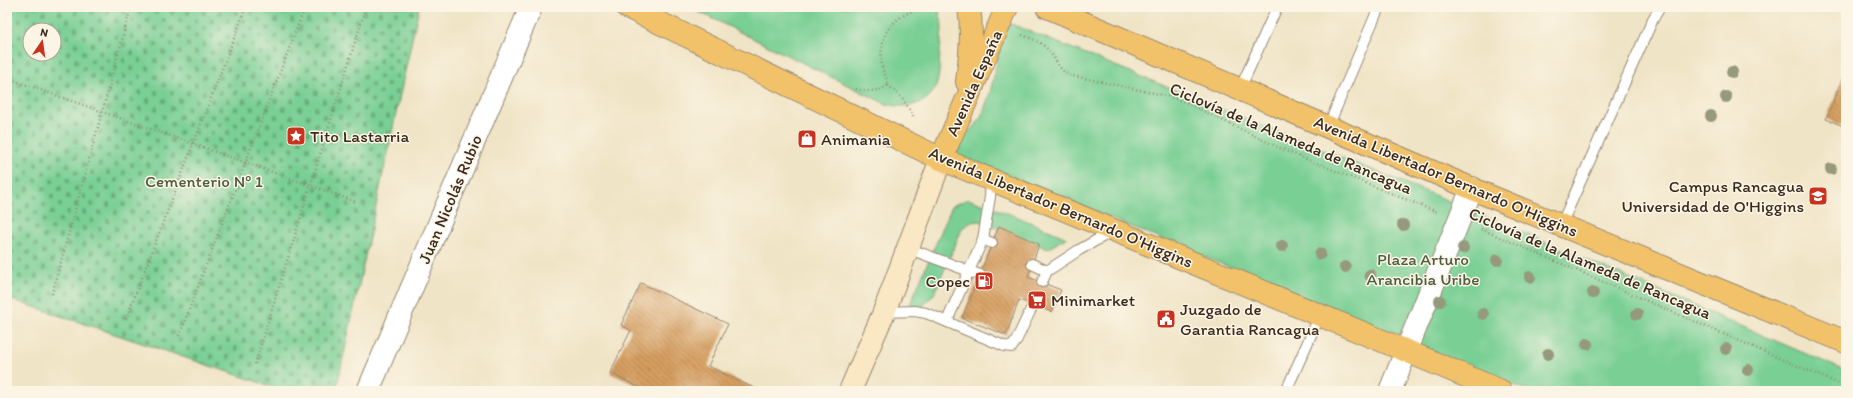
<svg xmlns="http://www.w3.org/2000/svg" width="1853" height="398" font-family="Itim,sans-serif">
	<defs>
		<pattern id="cemetery-stones" width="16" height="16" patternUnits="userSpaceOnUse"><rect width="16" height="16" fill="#79cf94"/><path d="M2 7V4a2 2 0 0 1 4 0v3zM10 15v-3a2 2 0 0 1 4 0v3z" fill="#64a878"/></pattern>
		<pattern id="building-back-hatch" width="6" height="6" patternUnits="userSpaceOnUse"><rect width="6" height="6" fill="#d69e60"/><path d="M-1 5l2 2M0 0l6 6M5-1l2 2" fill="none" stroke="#af814f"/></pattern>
	</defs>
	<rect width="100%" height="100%" fill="#fcf5e5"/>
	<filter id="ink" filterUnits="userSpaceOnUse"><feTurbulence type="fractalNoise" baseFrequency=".025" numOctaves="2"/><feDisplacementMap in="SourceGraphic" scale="8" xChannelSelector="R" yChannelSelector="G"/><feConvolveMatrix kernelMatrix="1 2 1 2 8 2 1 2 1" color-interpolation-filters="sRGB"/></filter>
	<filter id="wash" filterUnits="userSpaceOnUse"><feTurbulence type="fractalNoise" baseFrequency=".012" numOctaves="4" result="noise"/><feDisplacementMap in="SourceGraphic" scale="16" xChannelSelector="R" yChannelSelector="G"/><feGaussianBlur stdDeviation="0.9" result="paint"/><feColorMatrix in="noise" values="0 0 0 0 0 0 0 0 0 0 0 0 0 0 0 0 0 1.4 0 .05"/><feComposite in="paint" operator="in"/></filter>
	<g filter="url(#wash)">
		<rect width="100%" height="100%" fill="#f0e4c6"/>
		<!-- green -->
		<path fill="#79cf94" stroke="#5a7c59" d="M689 7H937C945 22 941 36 940 52 939 62 940 74 937 83 930 106 906 109 886 104Z
			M1009 23 1449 201 1846 371V391H1529L960 156 955 151 958 139C964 135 970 131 975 126 992 105 998 52 1003 26Z
			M968 199 1018 217 1067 238 1060 241 1048 249 980 221 970 222 962 229 934 294 921 308 905 316 952 206Z"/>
		<!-- cemetery -->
		<path fill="url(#cemetery-stones)" stroke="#5a7c59" fill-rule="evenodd" d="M7 7H419L336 391H285L7 298ZM30 30H54V54H30Z"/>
		<g id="blocks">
			<!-- building -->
			<path fill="url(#building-back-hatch)" d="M1846 70V127L1826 119Z
				M999 226 1039 244 1028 277 1061 290 1052 312 1019 300 1006 335 962 318Z
				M641 283 728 324 708 366 760 391H647L610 373 631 330 621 325Z"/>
		</g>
	</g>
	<g filter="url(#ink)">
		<use href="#blocks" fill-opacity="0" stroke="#968772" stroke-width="1"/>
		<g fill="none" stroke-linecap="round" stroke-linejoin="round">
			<!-- service casing -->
			<g stroke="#968772" stroke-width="12">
				<path id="service" d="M1240 89 1277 7
					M1328 127 1379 7
					M1561 225 1653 19 1660 7
					M983 239 992 243
					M907 248 980 275
					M1032 264 1047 271
					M1042 282 1047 271 1079 250 1113 231
					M884 312 915 311 926 313 1004 346 1012 347 1016 341 1033 305
					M947 321 983 239 990 197 991 179
					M1286 391 1320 315"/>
			</g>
			<!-- tertiary casing -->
			<g stroke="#968772" stroke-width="24">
				<path id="tertiary" d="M368 391 531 7
					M1390 391 1472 188"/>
			</g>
			<!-- secondary casing -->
			<g stroke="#968772" stroke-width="24">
				<path id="secondary" d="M850 391 884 312 941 159"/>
			</g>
			<!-- primary casing -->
			<g stroke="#968772" stroke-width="24">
				<path id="primary" d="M627 7 941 159 1385 342 1501 391
					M1047 7 1487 195 1846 342
					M967 82C970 56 973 33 969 7
					M941 159 1007 7"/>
			</g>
			<!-- path -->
			<path stroke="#968772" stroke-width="2.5" stroke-dasharray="1 3" stroke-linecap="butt" d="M1022 35C1033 39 1043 43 1051 53 1058 63 1058 68 1069 75L1168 96 1187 103 1284 150 1437 212
				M7 78 357 202
				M888 85C902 97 906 102 914 118
				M856 89C866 92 880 92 888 85 888 79 885 76 883 70 881 64 881 55 882 48 883 43 884 35 887 31 898 13 926 2 945 11
				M7 92 10 80
				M1481 229 1846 387
				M52 294 131 7
				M126 319 246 7
				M179 336 305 7
				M255 364 366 7"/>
			<!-- service -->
			<use href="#service" stroke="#fff" stroke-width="10"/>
			<!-- tertiary -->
			<use href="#tertiary" stroke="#fff" stroke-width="22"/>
			<!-- secondary -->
			<use href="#secondary" stroke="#fae7c3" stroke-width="22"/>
			<!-- primary -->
			<use href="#primary" stroke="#f2c26a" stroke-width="22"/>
		</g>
		<!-- trees -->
		<g fill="#97997d">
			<circle cx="1732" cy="72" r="6"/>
			<circle cx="1726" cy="97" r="6"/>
			<circle cx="1711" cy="116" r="6"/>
			<circle cx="1831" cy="169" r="6"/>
			<circle cx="1403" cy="225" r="6"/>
			<circle cx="1282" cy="246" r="6"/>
			<circle cx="1463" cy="248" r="6"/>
			<circle cx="1320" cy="254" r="6"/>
			<circle cx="1497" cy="260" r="6"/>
			<circle cx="1345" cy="267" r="6"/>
			<circle cx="1370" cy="275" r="6"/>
			<circle cx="1530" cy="277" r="6"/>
			<circle cx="1593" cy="293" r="6"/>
			<circle cx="1440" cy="301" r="6"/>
			<circle cx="1483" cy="314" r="6"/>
			<circle cx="1637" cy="314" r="6"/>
			<circle cx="1587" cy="344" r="6"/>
			<circle cx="1726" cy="349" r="6"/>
			<circle cx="1548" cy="354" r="6"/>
			<circle cx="1748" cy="370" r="6"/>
		</g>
	</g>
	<!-- icons -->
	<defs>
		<g id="sight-square" transform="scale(1)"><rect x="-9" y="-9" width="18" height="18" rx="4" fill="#c8321e" stroke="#fcf5e5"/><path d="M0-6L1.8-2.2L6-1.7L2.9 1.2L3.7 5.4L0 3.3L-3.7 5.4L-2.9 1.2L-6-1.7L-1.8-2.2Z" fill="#fff"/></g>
		<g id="shop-square" transform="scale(1)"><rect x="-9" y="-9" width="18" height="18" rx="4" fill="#c8321e" stroke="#fcf5e5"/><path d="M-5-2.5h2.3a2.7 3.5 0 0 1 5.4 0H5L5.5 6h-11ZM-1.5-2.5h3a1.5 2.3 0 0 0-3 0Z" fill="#fff"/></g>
		<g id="university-square" transform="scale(1)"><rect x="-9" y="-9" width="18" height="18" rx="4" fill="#c8321e" stroke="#fcf5e5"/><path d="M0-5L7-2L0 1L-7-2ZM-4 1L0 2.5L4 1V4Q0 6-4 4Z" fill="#fff"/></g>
		<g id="fuel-square" transform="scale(1)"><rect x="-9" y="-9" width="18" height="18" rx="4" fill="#c8321e" stroke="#fcf5e5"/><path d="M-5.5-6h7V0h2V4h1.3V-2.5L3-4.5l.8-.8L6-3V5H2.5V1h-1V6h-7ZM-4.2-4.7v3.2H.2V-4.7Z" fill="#fff"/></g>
		<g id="supermarket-square" transform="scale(1)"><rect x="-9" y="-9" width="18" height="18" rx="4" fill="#c8321e" stroke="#fcf5e5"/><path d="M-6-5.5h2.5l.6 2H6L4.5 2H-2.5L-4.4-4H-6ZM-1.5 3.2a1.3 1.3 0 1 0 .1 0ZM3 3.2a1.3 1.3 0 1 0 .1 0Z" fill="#fff"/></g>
		<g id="civic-square" transform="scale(1)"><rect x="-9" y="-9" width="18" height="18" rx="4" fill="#c8321e" stroke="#fcf5e5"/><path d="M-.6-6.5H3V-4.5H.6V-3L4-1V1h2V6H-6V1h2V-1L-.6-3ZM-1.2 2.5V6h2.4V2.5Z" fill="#fff"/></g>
	</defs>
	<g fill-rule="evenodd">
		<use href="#sight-square" x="296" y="136"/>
		<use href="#shop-square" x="807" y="139"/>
		<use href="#university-square" x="1818" y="196"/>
		<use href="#fuel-square" x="984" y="281"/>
		<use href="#supermarket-square" x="1037" y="300"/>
		<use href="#civic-square" x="1166" y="319"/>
	</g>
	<g text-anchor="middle" stroke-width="3" stroke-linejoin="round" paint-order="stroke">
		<!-- street labels -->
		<g font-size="17" fill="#3b2a1e" stroke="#fcf5e5">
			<text transform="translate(974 83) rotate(-66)" y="6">Avenida España</text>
			<text transform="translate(1291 138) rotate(23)" y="6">Ciclovía de la Alameda de Rancagua</text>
			<text transform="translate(1446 176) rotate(23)" y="6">Avenida Libertador Bernardo O'Higgins</text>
			<text transform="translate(450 199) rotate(-67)" y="6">Juan Nicolás Rubio</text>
			<text transform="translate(1061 207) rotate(23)" y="6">Avenida Libertador Bernardo O'Higgins</text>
			<text transform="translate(1590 263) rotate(23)" y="6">Ciclovía de la Alameda de Rancagua</text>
		</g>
		<!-- poi labels -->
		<g font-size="17" fill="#3b2a1e" stroke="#fcf5e5" text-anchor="start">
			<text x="310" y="142">Tito Lastarria</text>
			<text x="821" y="145">Animania</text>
			<text x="1804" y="192" text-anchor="end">Campus Rancagua<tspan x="1804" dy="20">Universidad de O'Higgins</tspan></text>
			<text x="970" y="287" text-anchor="end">Copec</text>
			<text x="1051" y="306">Minimarket</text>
			<text x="1180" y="315">Juzgado de<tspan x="1180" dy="20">Garantia Rancagua</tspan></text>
		</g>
		<!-- park labels -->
		<g font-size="17" fill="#4e5c41" stroke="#fcf5e5">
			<text x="204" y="187">Cementerio Nº 1</text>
			<text x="1423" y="265">Plaza Arturo<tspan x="1423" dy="20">Arancibia Uribe</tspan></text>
		</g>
	</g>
	<!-- margin -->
	<rect width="1853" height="398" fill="none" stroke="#fcf5e5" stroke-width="24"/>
	<!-- north arrow -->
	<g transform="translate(42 42) rotate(13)"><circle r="19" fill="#fcf5e5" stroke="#afa495"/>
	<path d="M0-3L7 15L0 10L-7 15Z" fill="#c8321e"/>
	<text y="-6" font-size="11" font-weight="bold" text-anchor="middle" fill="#3b2a1e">N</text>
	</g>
</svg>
